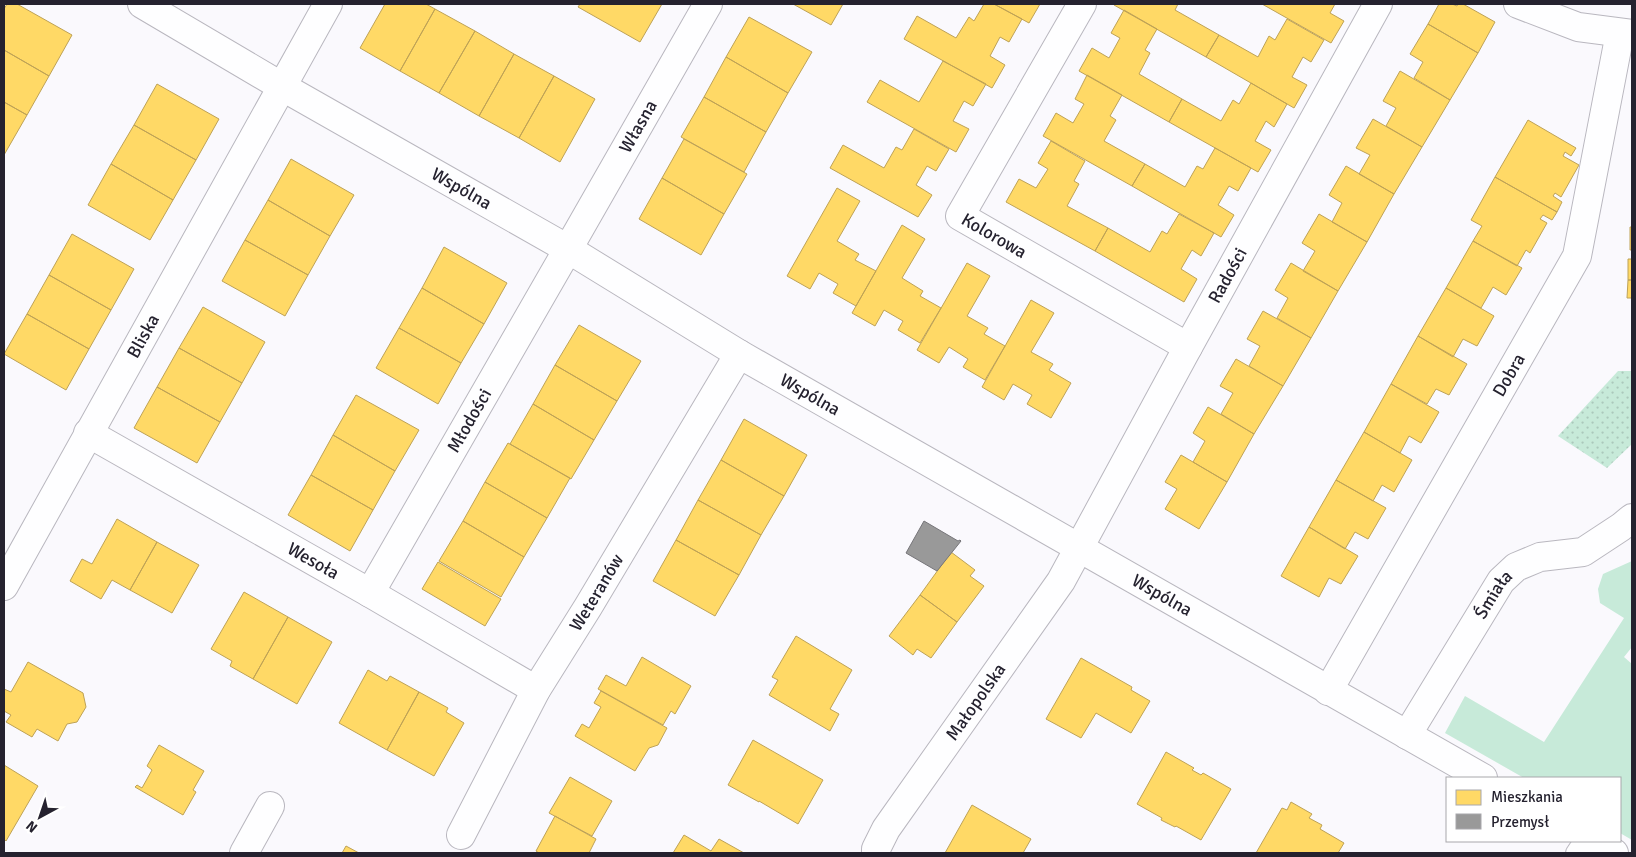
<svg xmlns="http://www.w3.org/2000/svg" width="1636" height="857" font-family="Signika,sans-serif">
	<defs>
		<pattern id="park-dots" width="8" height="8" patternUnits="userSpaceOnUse" patternTransform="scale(1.25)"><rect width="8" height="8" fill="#c7ead9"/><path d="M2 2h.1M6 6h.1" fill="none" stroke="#abc8bb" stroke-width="1.8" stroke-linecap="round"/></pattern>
	</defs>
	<rect width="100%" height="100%" fill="#faf9fd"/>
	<!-- grass -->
	<path fill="#c7ead9" d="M1632 561V647L1624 657 1632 664V840L1620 833V778H1524L1445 733 1465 696 1544 742 1624 618 1600 603 1598 589 1603 574Z"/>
	<!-- park -->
	<path fill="url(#park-dots)" d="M1618 371H1632V444L1607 468 1558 436Z"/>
	<!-- homes -->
	<path fill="#ffd966" stroke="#bea256" d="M7 4H17L72 35 49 76 4 50V9Z
		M385 4H426L435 9 400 71 360 48Z
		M580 4H662L640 42 578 7Z
		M793 4H843L831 25Z
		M984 4H994L1022 19 1009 42 1000 37 990 56 1005 65 992 88 904 39 917 16 956 38 969 17 974 21Z
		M994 4H1040L1029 23Z
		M1115 4H1178L1175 10 1219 35 1206 57 1114 5Z
		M1262 4H1335L1330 13 1344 21 1331 43Z
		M1439 4H1452L1457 6 1458 4H1463L1495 22 1478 53 1428 24Z
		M435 9 475 31 439 93 400 71Z
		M1124 10 1157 29 1145 50 1150 53 1139 74 1182 99 1169 122 1079 71 1092 48 1109 58 1120 38 1111 33Z
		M749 17 812 52 788 93 726 57Z
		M1287 19 1324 40 1311 62 1303 57 1292 77 1307 85 1294 108 1206 57 1219 35 1258 57 1269 36 1275 40Z
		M1428 24 1478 53 1450 100 1414 78 1423 62 1410 54Z
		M475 31 514 54 479 116 439 93Z
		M4 50 49 76 27 115 4 102Z
		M514 54 554 76 519 138 479 116Z
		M726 57 788 93 766 132 704 97Z
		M943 61 986 84 973 106 964 101 953 121 969 129 956 152 867 102 880 80 919 102Z
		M1400 71 1450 100 1422 147 1386 126 1396 108 1383 101Z
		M1087 75 1122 95 1110 116 1116 120 1104 141 1145 164 1132 186 1043 136 1056 113 1073 123 1084 104 1075 99Z
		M554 76 595 99 560 162 519 138Z
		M1251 83 1287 104 1274 127 1266 121 1255 141 1271 150 1258 172 1169 122 1182 99 1221 121 1233 100 1239 104Z
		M157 84 219 119 196 160 134 125Z
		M704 97 766 132 744 172 681 137Z
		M4 102 27 115 4 155Z
		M1373 119 1422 147 1394 194 1359 174 1370 155 1356 148Z
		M1528 120 1576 148 1571 156 1565 152 1563 156 1579 165 1561 197 1555 193 1553 196 1562 202 1557 212 1495 177Z
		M134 125 196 160 173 200 111 164Z
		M914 129 949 149 936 171 927 166 916 185 932 195 918 217 830 168 843 145 884 168 896 147 902 150Z
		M684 139 747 174 724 214 662 178Z
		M1051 141 1085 161 1074 181 1079 184 1067 206 1108 228 1095 251 1006 202 1019 179 1036 188 1048 169 1038 163Z
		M1215 148 1251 168 1238 191 1229 186 1218 205 1234 215 1221 237 1132 186 1145 164 1185 187 1197 166 1203 169Z
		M291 159 354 195 330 236 268 200Z
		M111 164 173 200 150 240 88 205Z
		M1346 166 1394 194 1367 242 1332 222 1342 203 1329 195Z
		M1495 177 1557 212 1552 220 1543 215 1540 219 1547 223 1530 253 1526 250 1517 266 1473 241 1482 226 1471 220Z
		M662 178 724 214 701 255 639 219Z
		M837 188 860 201 837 241 859 254 855 260 876 271 856 306 833 293 838 284 819 273 810 289 787 276Z
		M268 200 330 236 308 275 245 240Z
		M1179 214 1214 233 1201 256 1192 250 1181 269 1197 279 1184 302 1095 251 1108 228 1150 252 1162 231 1167 234Z
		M1319 214 1367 242 1338 291 1303 271 1315 251 1302 243Z
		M902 225 925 239 902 278 923 291 920 296 941 308 920 343 898 330 903 321 884 310 875 326 852 313Z
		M1630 227H1632V250H1630Z
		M72 234 134 269 111 310 49 275Z
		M245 240 308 275 285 316 222 281Z
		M1473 241 1522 268 1506 295 1493 287 1481 308 1446 288Z
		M444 247 507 283 484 324 422 288Z
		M1628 259H1632V280H1628Z
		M967 263 990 276 967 316 988 328 984 334 1005 346 985 380 963 367 968 359 949 347 939 363 917 350Z
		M1291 263 1338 291 1311 338 1277 318 1288 298 1275 290Z
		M49 275 111 310 89 349 27 314Z
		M1628 280H1632V298H1627Z
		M422 288 484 324 461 363 399 328Z
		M1446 288 1494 316 1477 346 1463 339 1453 357 1418 336Z
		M1031 300 1054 313 1031 352 1053 364 1049 370 1071 383 1051 418 1027 404 1032 395 1013 384 1004 400 982 387Z
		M203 307 265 342 242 383 179 348Z
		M1263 311 1311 338 1283 386 1249 366 1260 346 1247 339Z
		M27 314 89 349 66 390 4 354Z
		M579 325 641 361 617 401 555 365Z
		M399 328 461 363 438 404 376 368Z
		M1418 336 1467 364 1449 395 1436 389 1427 404 1391 384Z
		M179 348 242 383 220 422 157 387Z
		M1236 359 1283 386 1254 434 1221 414 1233 393 1220 386Z
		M555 365 617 401 594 440 533 404Z
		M1391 384 1439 412 1421 443 1409 436 1400 453 1364 432Z
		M157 387 220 422 197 463 134 428Z
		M356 395 419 430 395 471 333 435Z
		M533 404 594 440 571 479 510 444Z
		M1208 407 1254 434 1227 482 1193 462 1205 441 1193 433Z
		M744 419 807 455 784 496 721 460Z
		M1364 432 1412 460 1394 492 1382 485 1373 501 1336 480Z
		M333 435 395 471 373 510 311 475Z
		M508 443 570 478 547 518 485 482Z
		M1181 455 1227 482 1199 529 1165 509 1177 489 1165 482Z
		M721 460 784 496 761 535 698 500Z
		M311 475 373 510 350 551 288 515Z
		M1336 480 1386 508 1368 539 1355 532 1345 549 1309 527Z
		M485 482 547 518 524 557 463 521Z
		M698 500 761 535 739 575 676 540Z
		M117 519 157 542 130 590 112 580 101 599 70 581 82 559 92 564Z
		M463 521 524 557 501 597 439 561Z
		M1309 527 1358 556 1341 584 1329 578 1319 597 1281 576Z
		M676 540 739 575 715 616 653 581Z
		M157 542 199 565 172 613 130 590Z
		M951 552 975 570 970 576 984 586 957 622 920 595Z
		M438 562 501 599 485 626 422 589Z
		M244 592 288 617 253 679 230 666 232 661 211 649Z
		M920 595 957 622 931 658 917 649 913 655 889 636Z
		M288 617 332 642 297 704 253 679Z
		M796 636 852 670 830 709 839 714 830 731 769 695 778 680 772 677Z
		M642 657 691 686 675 714 671 711 663 725 598 689 606 675 626 686Z
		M1081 658 1132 687 1131 690 1150 701 1131 733 1096 713 1081 738 1046 719Z
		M28 662 83 693 86 707 77 722 67 724 58 741 37 729 32 737 6 722 11 715 4 711V689L11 692Z
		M368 670 387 681 390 676 419 692 387 750 339 723Z
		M601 691 667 728 658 745 649 748 635 771 575 736 582 724 589 728 601 707 594 703Z
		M419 692 448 708 446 712 464 723 434 776 387 750Z
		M753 740 823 780 798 824 759 801V802L728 785Z
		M159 745 204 771 193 790 196 792 183 815 135 787 137 785 142 788 152 770 147 766Z
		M1166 752 1194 768 1192 770 1201 775 1203 773 1231 789 1201 840 1176 826 1175 827 1161 820 1162 818 1137 804Z
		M4 765 38 786 6 841 4 839Z
		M570 777 612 801 592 836 549 813Z
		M1291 802 1312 814 1309 818 1322 825 1320 829 1344 843 1338 853H1256L1282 808 1287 810Z
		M972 805 1031 839 1023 853H945Z
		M555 816 596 839 589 853H539L536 851Z
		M684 835 711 851 719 839 744 853H673Z
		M346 846 359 853H342Z"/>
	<!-- industry -->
	<path fill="#999" stroke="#767579" d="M924 521 958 541 960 540 961 541 937 571 906 553Z"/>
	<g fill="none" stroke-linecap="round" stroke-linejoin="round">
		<!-- service casing -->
		<g stroke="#b9b7bf" stroke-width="20">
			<path id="service" d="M1575 853 1583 841"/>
		</g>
		<!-- minor casing -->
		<g stroke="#b9b7bf" stroke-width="30">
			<g id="minor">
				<path id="s1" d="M142 4 281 86 568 249 739 354 1483 778"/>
				<path id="s2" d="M1082 4 960 216 1188 347"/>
				<path d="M1518 4 1578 27 1632 34"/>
				<path id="s3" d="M88 433 370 593 536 690"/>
				<path id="s4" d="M4 586 328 4"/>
				<path id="s5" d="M370 593 568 249 708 4"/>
				<path id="s6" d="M1328 691 1577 256 1620 33"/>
				<path id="s7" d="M1407 735 1501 581 1516 567 1540 557 1583 552 1621 527 1632 518"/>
				<path id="s8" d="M461 835 536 690 588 607 739 354"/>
				<path d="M1592 841 1614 853"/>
				<path d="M244 853 270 806"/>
				<path id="s9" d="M876 853V849L886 829 1061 581 1188 347 1378 4"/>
			</g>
		</g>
		<!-- service -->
		<use href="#service" stroke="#fefeff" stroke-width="18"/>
		<!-- minor -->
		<use href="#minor" stroke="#fefeff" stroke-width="28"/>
	</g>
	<g text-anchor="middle" stroke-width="5" stroke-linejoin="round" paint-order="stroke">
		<!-- street labels -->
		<g font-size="18" fill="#25222f" stroke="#fff">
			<text dy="6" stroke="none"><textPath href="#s5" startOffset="538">Własna</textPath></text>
			<text dy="6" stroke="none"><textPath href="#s1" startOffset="369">Wspólna</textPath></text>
			<text dy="6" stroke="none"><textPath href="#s2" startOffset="284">Kolorowa</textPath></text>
			<text dy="6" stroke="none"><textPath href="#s9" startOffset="678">Radości</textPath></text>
			<text dy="6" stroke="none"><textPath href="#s4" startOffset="286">Bliska</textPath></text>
			<text dy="6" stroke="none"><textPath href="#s6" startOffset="364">Dobra</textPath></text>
			<text dy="6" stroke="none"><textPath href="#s1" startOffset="774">Wspólna</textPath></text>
			<text dy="6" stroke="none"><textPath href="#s5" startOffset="199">Młodości</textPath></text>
			<text dy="6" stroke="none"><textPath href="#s3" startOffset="259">Wesoła</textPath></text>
			<text dy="6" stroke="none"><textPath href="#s8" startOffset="278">Weteranów</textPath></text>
			<text dy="6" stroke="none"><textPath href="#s1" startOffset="1179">Wspólna</textPath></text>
			<text dy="6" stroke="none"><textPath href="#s7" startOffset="165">Śmiała</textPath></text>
			<text dy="6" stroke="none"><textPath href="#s9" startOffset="182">Małopolska</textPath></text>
		</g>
	</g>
	<!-- border -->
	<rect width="1636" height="857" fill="none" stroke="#25222f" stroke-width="10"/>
	<!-- legend -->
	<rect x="1446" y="777" width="175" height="65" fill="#ffffff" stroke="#a8a7ac"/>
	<rect x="1456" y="790" width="25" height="15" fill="#ffd966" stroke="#a8a7ac"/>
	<text x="1491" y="802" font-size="15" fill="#25222f">Mieszkania</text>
	<rect x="1456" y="814" width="25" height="15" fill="#999999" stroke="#a8a7ac"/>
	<text x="1491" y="827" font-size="15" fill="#25222f">Przemysł</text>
	<!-- north arrow -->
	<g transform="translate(40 817) rotate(220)" stroke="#ffffff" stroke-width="4" paint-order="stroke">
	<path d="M0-4L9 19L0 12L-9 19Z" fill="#25222f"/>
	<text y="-8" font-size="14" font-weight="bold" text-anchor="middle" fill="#25222f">N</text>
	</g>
</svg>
